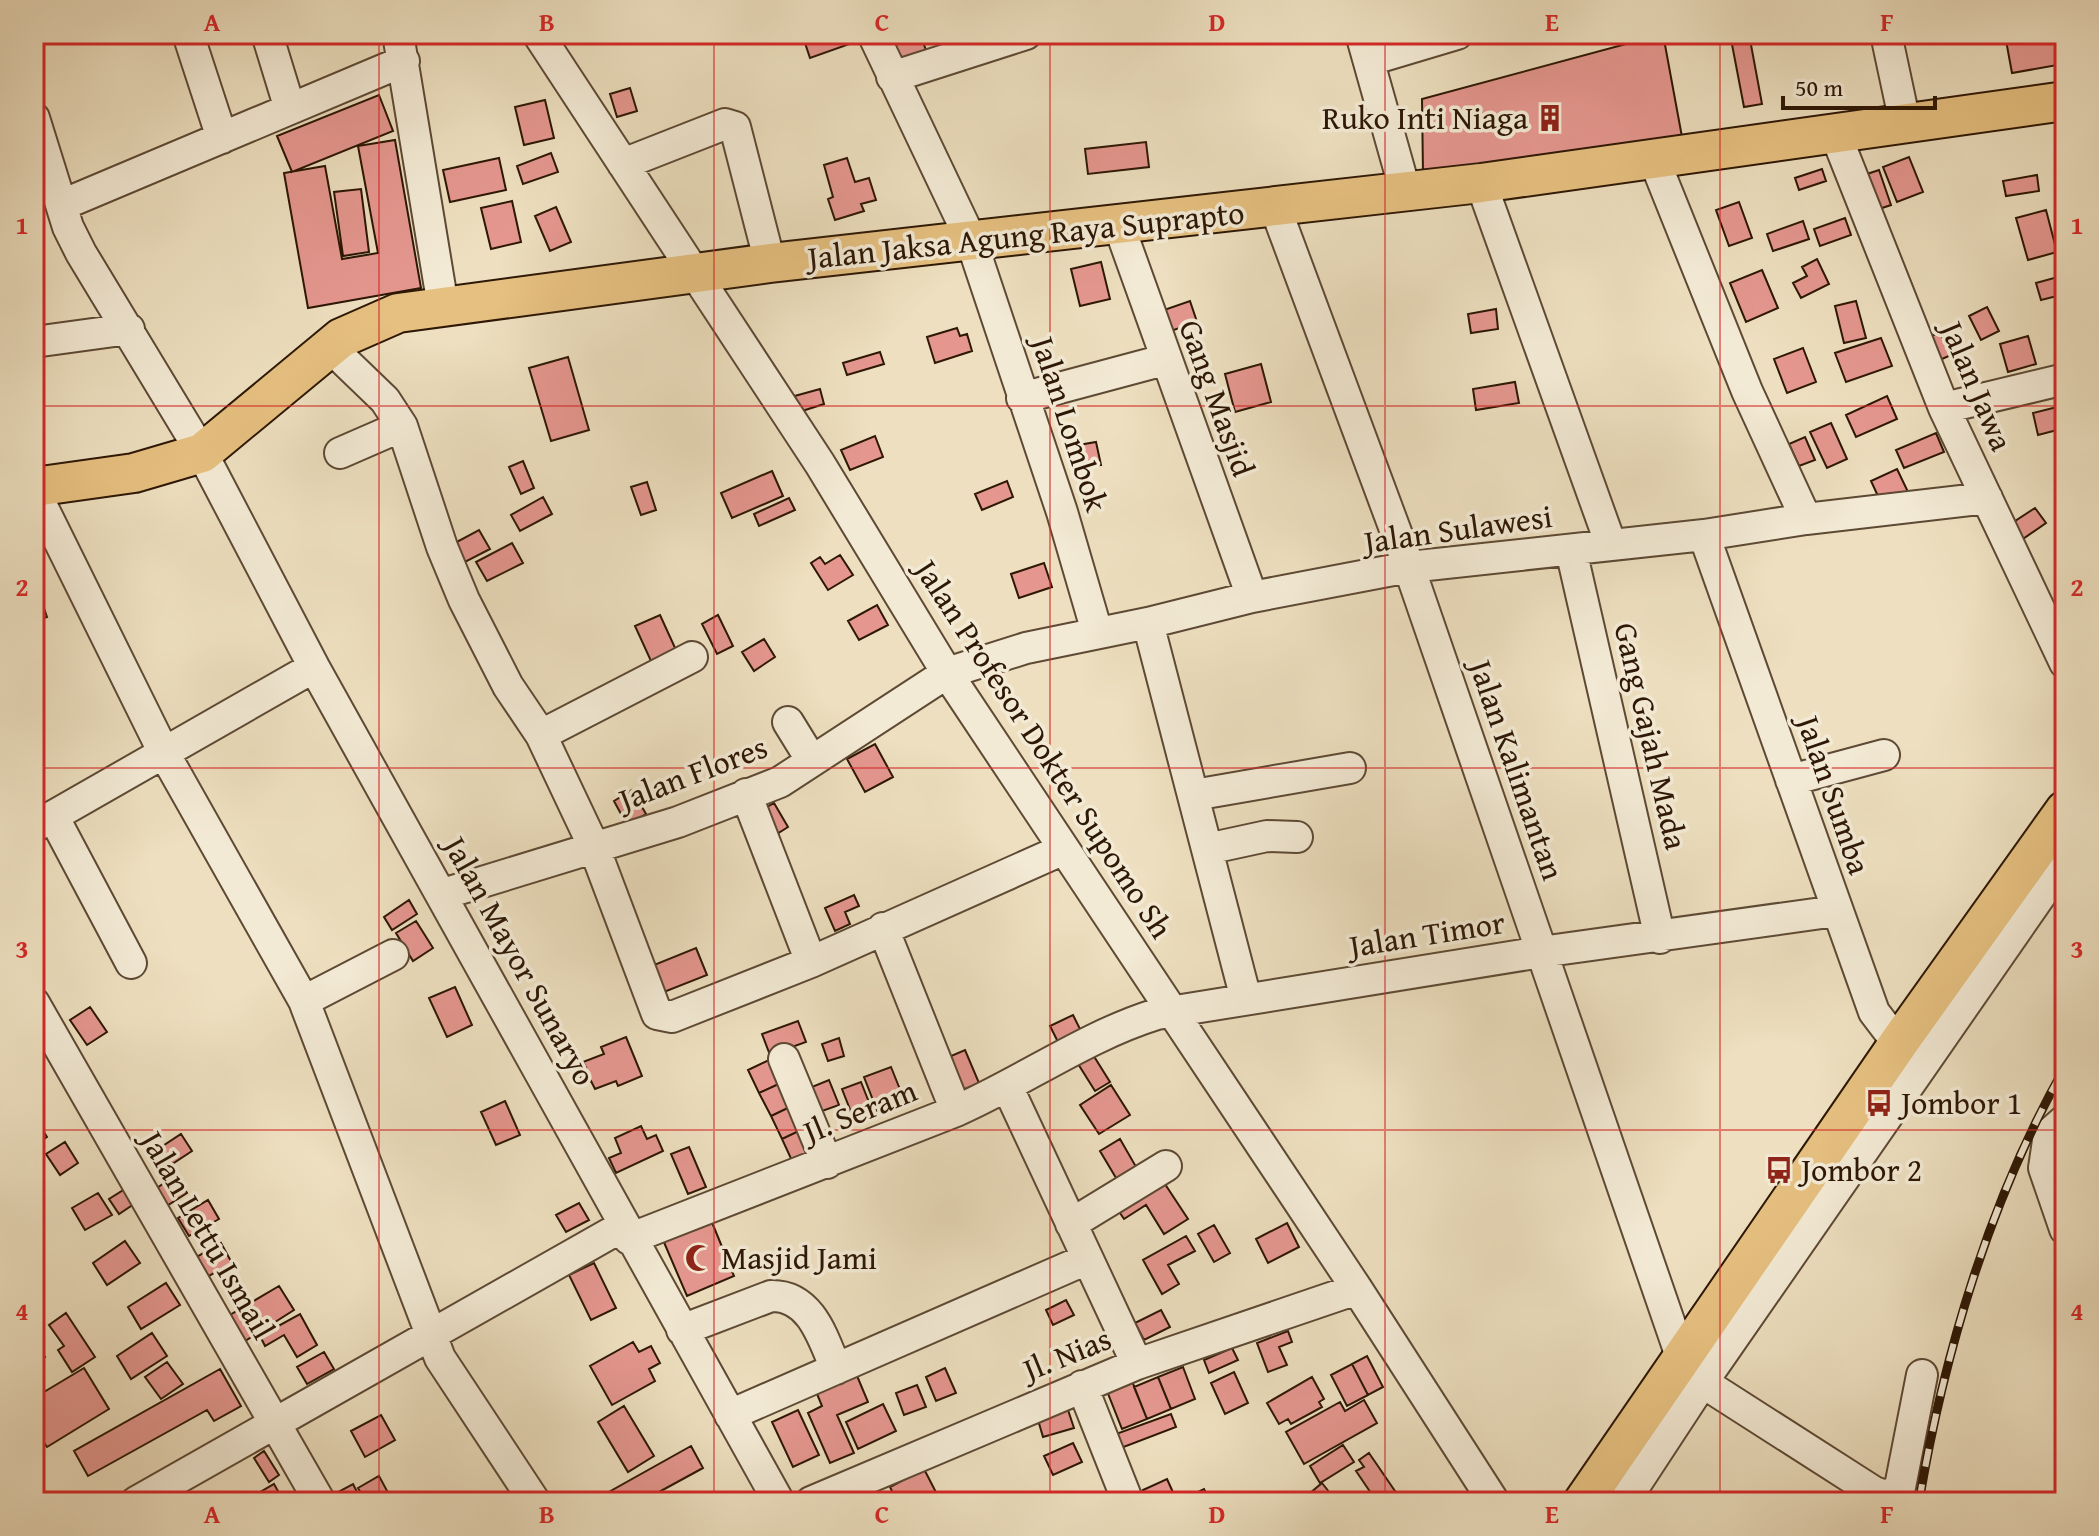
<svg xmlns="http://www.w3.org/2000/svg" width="2099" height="1536" font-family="'Gentium Book Plus',serif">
	<rect width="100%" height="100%" fill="#eddfbf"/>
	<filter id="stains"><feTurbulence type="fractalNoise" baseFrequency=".0025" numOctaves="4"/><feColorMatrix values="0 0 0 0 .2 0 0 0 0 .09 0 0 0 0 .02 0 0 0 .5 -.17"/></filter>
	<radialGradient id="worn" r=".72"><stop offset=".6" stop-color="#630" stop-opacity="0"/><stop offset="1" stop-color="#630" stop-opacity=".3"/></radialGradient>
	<!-- building -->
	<path fill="#e5978f" stroke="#2d1705" stroke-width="2" d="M657 34H690L661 44Z
		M802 34H855L858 41 810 58Z
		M891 34H920L930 61 904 70Z
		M937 34H966L970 48 945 57Z
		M1663 34 1682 137 1423 174 1422 99Z
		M1730 34H1749L1762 104 1744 107Z
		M2058 34 2063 64 2012 73 2005 35Z
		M630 88 637 111 617 117 610 94Z
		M379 95 393 131 292 172 277 136Z
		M545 100 554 138 524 145 515 107Z
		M395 140 421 288 308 308 284 173 325 166 342 259 378 253 358 146Z
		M1146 142 1149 167 1088 174 1085 149Z
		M551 153 558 172 523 184 517 166Z
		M1909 157 1923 192 1897 202 1883 167Z
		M499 158 506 190 450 202 443 170Z
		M847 158 855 182 869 178 876 200 861 204 864 211 835 220 828 199 833 197 824 165Z
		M1822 169 1826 181 1799 190 1795 178Z
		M1879 170 1891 205 1870 212 1858 177Z
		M2037 175 2039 191 2006 196 2003 181Z
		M361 189 369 252 343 256 334 192Z
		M512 201 521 242 491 249 481 208Z
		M1739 202 1752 238 1729 246 1716 210Z
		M556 207 571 242 550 251 535 216Z
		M2065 209V247L2055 212Z
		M2046 210 2057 252 2028 260 2016 218Z
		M1845 218 1851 235 1820 246 1814 229Z
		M1803 221 1809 239 1773 251 1767 234Z
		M1817 259 1829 284 1801 298 1793 283 1807 276 1802 267Z
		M1101 262 1110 299 1080 306 1071 269Z
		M1762 270 1778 308 1746 322 1730 283Z
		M2065 275V294L2041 300 2036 283Z
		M1190 301 1197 322 1168 332 1161 311Z
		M1856 301 1866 338 1844 343 1835 306Z
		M1987 307 1999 331 1981 340 1969 316Z
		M1496 309 1498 329 1471 333 1468 314Z
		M957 328 960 336 967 334 972 351 935 363 927 337Z
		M1940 332 1951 355 1931 364 1920 341Z
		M2028 336 2036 364 2008 372 2000 344Z
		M1881 338 1892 366 1846 382 1835 353Z
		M1803 348 1816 382 1787 393 1774 359Z
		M880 352 884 364 847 375 843 363Z
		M568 357 589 430 551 441 529 368Z
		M1261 364 1271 402 1235 412 1225 374Z
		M1515 382 1519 403 1476 410 1473 389Z
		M820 389 824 404 796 413 791 397Z
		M1887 396 1897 419 1856 437 1846 415Z
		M2065 405V428L2038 435 2033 413Z
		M1831 423 1847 459 1827 468 1810 432Z
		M1936 433 1944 452 1904 468 1896 450Z
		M875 436 883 457 850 470 841 450Z
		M1805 437 1815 460 1799 466 1789 444Z
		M1096 442 1101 465 1072 470 1067 447Z
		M523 461 534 488 521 494 509 467Z
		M1897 469 1909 494 1883 507 1871 481Z
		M772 471 783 496 732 518 721 493Z
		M1007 481 1013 497 982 510 975 494Z
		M647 482 656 510 641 515 631 487Z
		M543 497 552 514 520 531 511 515Z
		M789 498 795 510 759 526 754 514Z
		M2035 508 2046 523 2020 541 2009 525Z
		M479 530 490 549 463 563 453 544Z
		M512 543 523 563 487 581 476 562Z
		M840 555 853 575 828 590 811 563 820 557 825 564Z
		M1044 563 1052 587 1019 598 1011 574Z
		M34 578 47 617 34 621Z
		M877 605 888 625 859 640 848 621Z
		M660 615 681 661 656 672 635 626Z
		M718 615 733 646 717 654 702 624Z
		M764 639 775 657 754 671 742 652Z
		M875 744 893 777 865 792 847 759Z
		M632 790 646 814 627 825 614 801Z
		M774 803 788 827 772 837 758 812Z
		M854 895 859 906 845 912 850 924 835 931 825 908Z
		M409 900 417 914 392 930 384 917Z
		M416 921 433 948 413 961 396 933Z
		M696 948 707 975 664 992 654 965Z
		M455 987 472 1025 447 1037 429 998Z
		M90 1007 107 1032 87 1045 70 1020Z
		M1073 1015 1081 1031 1059 1044 1050 1026Z
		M798 1021 806 1042 770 1055 762 1034Z
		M626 1037 642 1076 618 1086 616 1081 595 1089 591 1081 583 1084 578 1070 586 1067 583 1062 604 1054 601 1047Z
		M839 1038 844 1056 828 1061 822 1044Z
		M965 1050 979 1083 958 1092 944 1059Z
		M1090 1050 1110 1082 1095 1091 1075 1059Z
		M771 1059 783 1082 759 1093 748 1070Z
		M891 1067 905 1102 878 1113 864 1077Z
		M829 1080 839 1105 811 1115 802 1091Z
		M783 1082 794 1105 771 1116 759 1093Z
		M861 1082 872 1110 853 1117 842 1089Z
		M1111 1085 1130 1115 1099 1134 1080 1105Z
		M505 1101 520 1135 496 1145 481 1112Z
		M794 1105 805 1128 782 1139 771 1116Z
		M38 1123 47 1137 35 1145 38 1150 34 1153V1126Z
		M641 1126 647 1139 656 1135 663 1151 616 1173 609 1158 621 1153 615 1138Z
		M805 1128 816 1151 793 1163 782 1139Z
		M181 1134 192 1151 160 1172 149 1155Z
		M1120 1139 1139 1172 1119 1183 1100 1151Z
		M65 1142 78 1163 60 1175 46 1154Z
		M689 1147 706 1187 688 1194 671 1154Z
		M176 1175 187 1193 165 1207 154 1190Z
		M1159 1175 1188 1219 1164 1234 1146 1205 1124 1219 1114 1204Z
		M125 1189 134 1204 119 1214 109 1199Z
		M98 1193 112 1215 85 1230 72 1208Z
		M208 1200 219 1219 189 1236 178 1218Z
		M579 1203 589 1220 566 1232 556 1215Z
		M711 1220 734 1276 687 1296 663 1240Z
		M1287 1223 1299 1247 1268 1263 1256 1239Z
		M1214 1225 1230 1253 1214 1262 1198 1234Z
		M1186 1236 1195 1251 1168 1265 1179 1284 1162 1294 1143 1260Z
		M125 1241 140 1263 107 1285 93 1263Z
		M221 1243 232 1263 205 1278 195 1258Z
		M594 1263 616 1308 591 1320 569 1275Z
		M166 1283 180 1305 141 1329 128 1307Z
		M279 1286 294 1310 242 1343 223 1319Z
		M1066 1300 1074 1315 1053 1325 1046 1310Z
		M1161 1310 1170 1327 1144 1340 1135 1323Z
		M66 1313 95 1357 72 1372 58 1350 64 1346 49 1325Z
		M300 1314 317 1345 297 1357 284 1335 265 1346 260 1336Z
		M1288 1331 1292 1342 1279 1347 1287 1365 1268 1372 1257 1343Z
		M152 1333 167 1356 131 1379 117 1356Z
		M34 1340 45 1357 34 1365Z
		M633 1342 639 1352 651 1346 660 1363 649 1369 655 1381 612 1405 590 1366Z
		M1232 1348 1238 1360 1209 1373 1204 1360Z
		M324 1352 334 1369 307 1384 297 1367Z
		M1367 1356 1383 1387 1368 1395 1352 1364Z
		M167 1362 183 1384 161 1399 145 1377Z
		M1352 1364 1368 1395 1347 1406 1331 1375Z
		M1183 1367 1195 1399 1171 1409 1158 1377Z
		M84 1368 109 1409 47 1447 40 1437 34 1440V1398Z
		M945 1368 956 1393 936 1401 926 1377Z
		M220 1369 241 1406 214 1421 207 1410 88 1476 74 1451Z
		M855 1371 868 1402 837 1415 854 1453 830 1463 808 1413 822 1406 815 1389Z
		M1234 1372 1248 1403 1225 1414 1211 1383Z
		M1158 1377 1171 1409 1147 1419 1134 1387Z
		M1312 1377 1324 1399 1319 1402 1322 1407 1291 1424 1288 1419 1279 1424 1267 1403Z
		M1132 1381 1147 1419 1122 1429 1107 1391Z
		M917 1385 926 1407 904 1415 896 1393Z
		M1364 1400 1377 1423 1304 1464 1286 1432 1340 1402 1345 1411Z
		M883 1404 896 1431 858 1449 846 1422Z
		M1066 1404 1074 1428 1043 1437 1036 1413Z
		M624 1406 654 1456 628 1472 598 1422Z
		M798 1410 819 1455 793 1467 772 1422Z
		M1171 1414 1176 1427 1121 1448 1116 1434Z
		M381 1415 395 1440 365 1457 351 1431Z
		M1073 1443 1082 1462 1053 1475 1044 1456Z
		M1343 1445 1354 1462 1320 1483 1310 1466Z
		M691 1446 703 1468 659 1492 665 1502H591Z
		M264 1451 279 1475 269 1482 254 1458Z
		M1369 1453 1397 1494 1385 1502H1377L1356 1471 1364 1467 1359 1460Z
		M924 1469 941 1502H897L890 1487Z
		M379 1476 392 1500 366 1502 358 1488Z
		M1167 1479 1176 1499 1149 1502 1143 1490Z
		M1322 1483 1337 1502H1315L1309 1494Z
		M274 1484 284 1502H243Z
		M353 1484 362 1502H329L327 1498Z
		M869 1486 876 1502H832Z
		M1204 1489 1210 1502H1184L1183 1499Z"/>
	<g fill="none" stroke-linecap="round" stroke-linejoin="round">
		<!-- minor casing -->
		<g stroke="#5d4934" stroke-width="34">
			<path id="minor" d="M188 34 222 138
				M267 34 290 109
				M398 34 443 306
				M538 34 820 464 947 673 1357 1289 1494 1502
				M873 34 971 240 1062 512 1097 632
				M1361 34 1405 190
				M1886 34 1905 123
				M1370 60 1457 34
				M892 77 1026 34
				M34 118 68 227 81 253 202 453 314 667 779 1502
				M1835 133 1944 408 2065 663
				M1653 157 1747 391 1806 519
				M623 164 725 124 735 127 770 263
				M1481 183 1611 545
				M62 205 404 61
				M1275 207 1409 567 1682 1359
				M1118 223 1252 597
				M34 342 129 329
				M330 347 385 400 402 426 442 547 464 600 508 686 541 735 594 847 657 1014 672 1017 811 962 1064 849
				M1022 398 1164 360
				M1944 408 2065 379
				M340 453 402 426
				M34 490 164 753 304 1001 440 1358 535 1502
				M1704 535 1874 1012 1890 1033 1917 1054
				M1571 550 1660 938
				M1148 623 1246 999
				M788 722 812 761
				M541 735 692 657
				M1791 780 1884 755
				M746 794 811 962
				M1194 795 1350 768
				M53 816 131 963
				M34 827 314 667
				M1207 849 1267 836 1297 837
				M443 894 678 822 780 782 947 673 1026 648 1148 623 1252 597 1409 567 1704 535 1806 519 1987 498
				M883 928 956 1111
				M304 1001 393 955
				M34 1003 320 1502
				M784 1059 827 1163
				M1008 1088 1137 1364
				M2065 1120 2049 1134 2044 1168 2065 1229
				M1071 1224 1166 1166
				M629 1239 956 1111C1024 1081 1086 1036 1157 1014L1541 952 1836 911
				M682 1330 771 1296C811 1295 823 1338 836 1369
				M1685 1371 1874 1492 1872 1502
				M1082 1386 1128 1502
				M730 1415 1087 1259
				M1874 1492 1888 1497 1900 1487 1922 1375
				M136 1502 623 1226
				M811 1502 1137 1364 1357 1289
				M1624 1502 1704 1380 2065 860"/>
		</g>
		<!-- major casing -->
		<g stroke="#2d1705" stroke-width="42">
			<path id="major" d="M34 487 134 473 202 453 341 338 398 313 770 263 1481 183 2065 101
				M1583 1502 1900 1041 2065 810"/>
		</g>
		<!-- minor -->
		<use href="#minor" stroke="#f3ead5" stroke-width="30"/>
		<!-- major -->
		<use href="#major" stroke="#e6c080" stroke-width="38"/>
		<!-- rail casing -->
		<g stroke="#2d1705" stroke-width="9">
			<path id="rail" d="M1919 1502C1944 1353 1990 1199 2065 1067"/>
		</g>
		<!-- rail -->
		<use href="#rail" stroke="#f3ead5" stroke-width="6" stroke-dasharray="18" stroke-linecap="butt"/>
	</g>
	<!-- grid -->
	<path fill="none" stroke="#d62828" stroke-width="2" stroke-opacity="0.55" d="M379 34V1502M714 34V1502M1050 34V1502M1385 34V1502M1720 34V1502M34 406H2065M34 768H2065M34 1130H2065"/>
	<!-- icons -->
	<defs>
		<g id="building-bare" transform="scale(2.16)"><path d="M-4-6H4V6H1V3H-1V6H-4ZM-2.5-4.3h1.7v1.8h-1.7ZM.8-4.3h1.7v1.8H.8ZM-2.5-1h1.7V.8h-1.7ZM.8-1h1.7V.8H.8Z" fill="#8f2418" stroke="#f3ead5" stroke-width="2.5" paint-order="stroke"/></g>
		<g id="bus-bare" transform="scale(2.16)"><path d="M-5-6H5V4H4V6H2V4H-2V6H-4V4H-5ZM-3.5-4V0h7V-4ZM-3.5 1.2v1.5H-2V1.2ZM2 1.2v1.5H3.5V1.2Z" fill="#8f2418" stroke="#f3ead5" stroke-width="2.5" paint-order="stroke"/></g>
		<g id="mosque-bare" transform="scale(2.16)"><path d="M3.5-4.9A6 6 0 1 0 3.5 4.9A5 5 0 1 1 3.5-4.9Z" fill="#8f2418" stroke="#f3ead5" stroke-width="2.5" paint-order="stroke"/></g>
	</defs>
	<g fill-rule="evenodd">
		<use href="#building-bare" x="1550" y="118"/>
		<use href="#bus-bare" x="1879" y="1103"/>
		<use href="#bus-bare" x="1779" y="1170"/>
		<use href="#mosque-bare" x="699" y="1258"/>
	</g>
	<g text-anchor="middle" stroke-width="7" stroke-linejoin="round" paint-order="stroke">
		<!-- poi labels -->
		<g font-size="32" fill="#2d1705" stroke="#f3ead5" text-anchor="start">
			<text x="1528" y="129" text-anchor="end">Ruko Inti Niaga</text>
			<text x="1901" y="1114">Jombor 1</text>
			<text x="1801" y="1181">Jombor 2</text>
			<text x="721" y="1269">Masjid Jami</text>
		</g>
		<!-- street labels -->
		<g font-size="32" fill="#2d1705" stroke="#f3ead5">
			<text transform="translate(1026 235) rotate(-6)" y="11">Jalan Jaksa Agung Raya Suprapto</text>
			<text transform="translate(1977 386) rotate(67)" y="11">Jalan Jawa</text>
			<text transform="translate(1217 398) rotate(70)" y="11">Gang Masjid</text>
			<text transform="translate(1070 424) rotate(72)" y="11">Jalan Lombok</text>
			<text transform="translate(1458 529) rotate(-8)" y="11">Jalan Sulawesi</text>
			<text transform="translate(1651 736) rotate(77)" y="11">Gang Gajah Mada</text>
			<text transform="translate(1044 749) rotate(57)" y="11">Jalan Profesor Dokter Supomo Sh</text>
			<text transform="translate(1517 770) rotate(71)" y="11">Jalan Kalimantan</text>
			<text transform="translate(693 773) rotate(-21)" y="11">Jalan Flores</text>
			<text transform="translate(1834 795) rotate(71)" y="11">Jalan Sumba</text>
			<text transform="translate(1427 934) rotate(-9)" y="11">Jalan Timor</text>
			<text transform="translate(520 961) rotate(61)" y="11">Jalan Mayor Sunaryo</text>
			<text transform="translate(860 1111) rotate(-22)" y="11">Jl. Seram</text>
			<text transform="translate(208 1235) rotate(60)" y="11">Jalan Lettu Ismail</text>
			<text transform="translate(1067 1354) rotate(-22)" y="11">Jl. Nias</text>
		</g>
	</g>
	<!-- margin -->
	<rect width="2099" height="1536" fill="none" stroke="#eddfbf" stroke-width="88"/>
	<!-- scale -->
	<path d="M1783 96v12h152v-12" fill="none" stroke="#2d1705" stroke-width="4"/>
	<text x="1795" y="96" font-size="24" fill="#2d1705" stroke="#f3ead5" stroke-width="6" paint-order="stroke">50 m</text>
	<rect x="44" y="44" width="2011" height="1448" fill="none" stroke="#d62828" stroke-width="3"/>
	<g font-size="26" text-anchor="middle" font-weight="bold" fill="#d62828">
		<text x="212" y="31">A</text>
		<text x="547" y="31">B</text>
		<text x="882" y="31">C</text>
		<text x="1217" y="31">D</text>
		<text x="1552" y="31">E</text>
		<text x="1887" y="31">F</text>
		<text x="22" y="234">1</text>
		<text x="2077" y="234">1</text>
		<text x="22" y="596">2</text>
		<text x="2077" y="596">2</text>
		<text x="22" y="958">3</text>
		<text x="2077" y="958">3</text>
		<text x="22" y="1320">4</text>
		<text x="2077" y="1320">4</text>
		<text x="212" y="1523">A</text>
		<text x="547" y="1523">B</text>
		<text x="882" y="1523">C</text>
		<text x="1217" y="1523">D</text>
		<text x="1552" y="1523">E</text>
		<text x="1887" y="1523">F</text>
	</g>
	<rect width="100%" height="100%" filter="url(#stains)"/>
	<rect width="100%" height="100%" fill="url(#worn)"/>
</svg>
